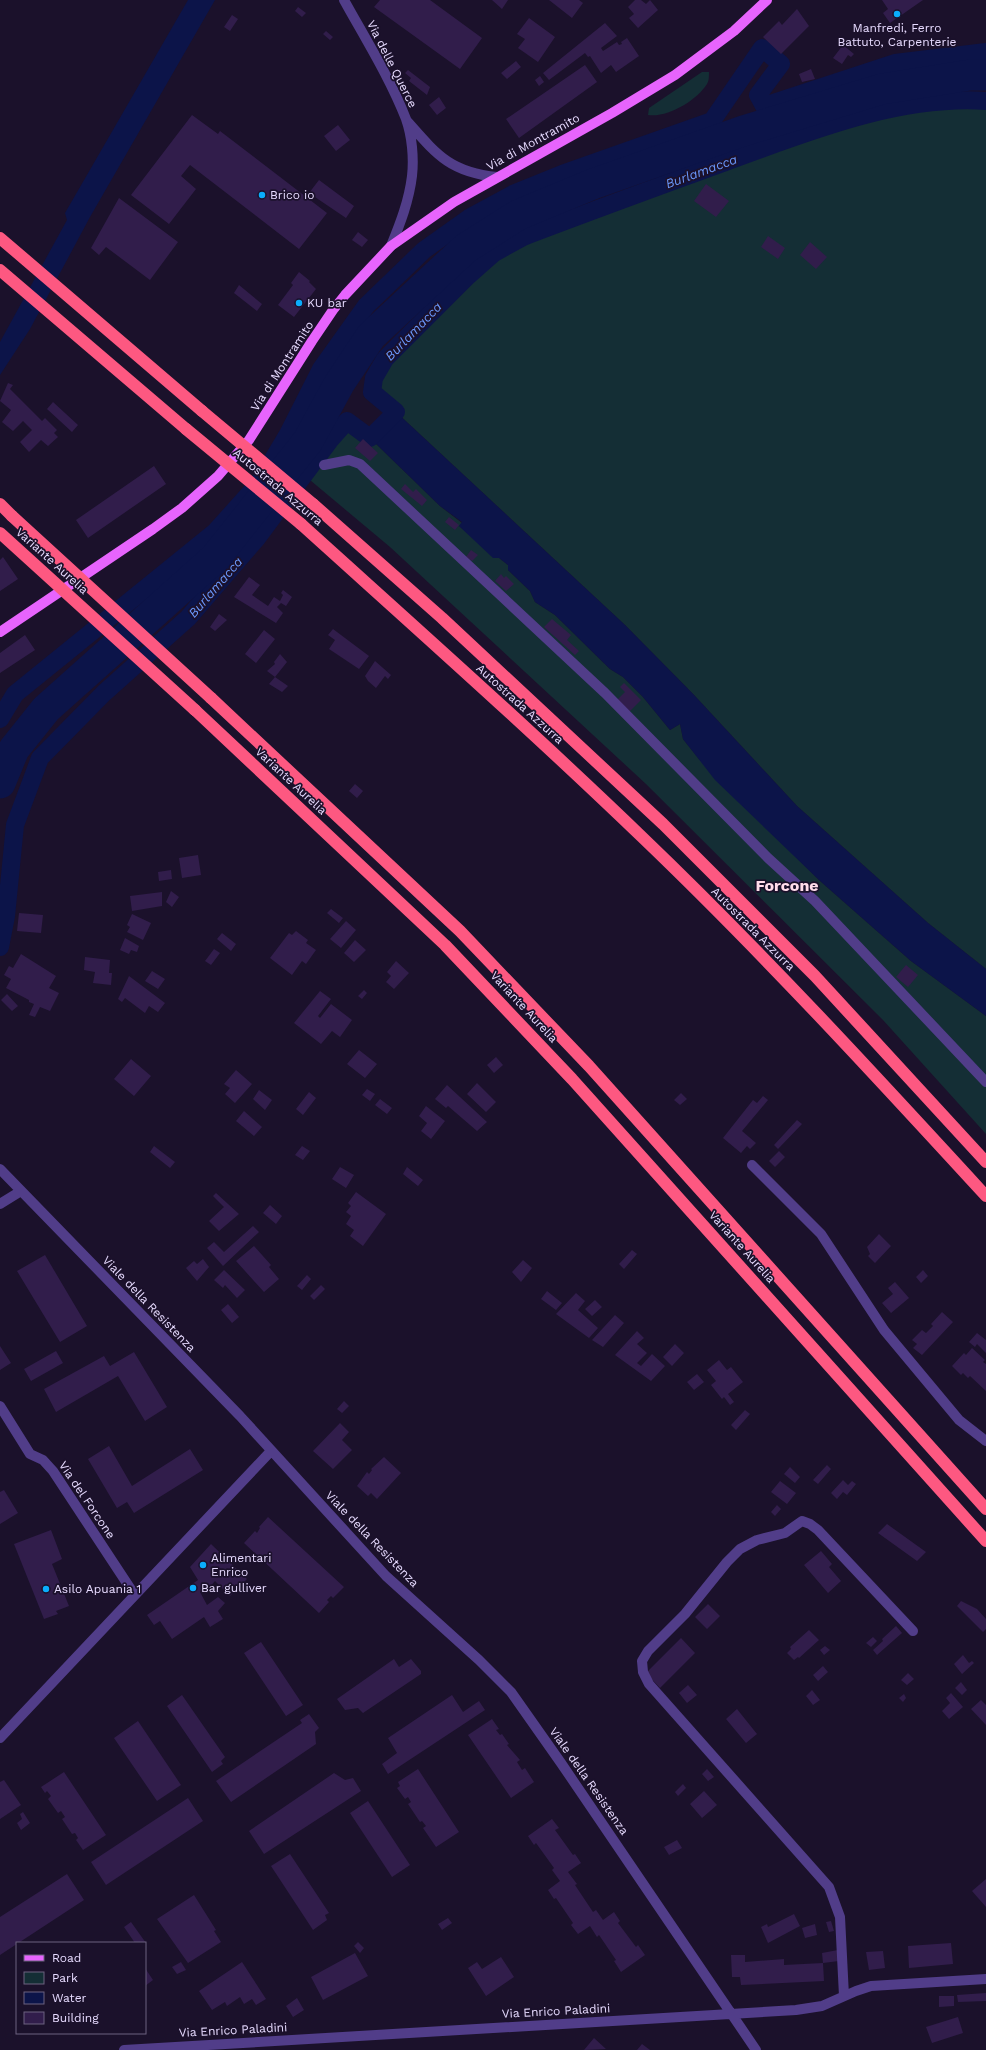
<svg xmlns="http://www.w3.org/2000/svg" width="986" height="2050" font-family="'Work Sans',sans-serif">
	<rect width="100%" height="100%" fill="#1b112b"/>
	<!-- green -->
	<path fill="#142e35" d="M702 72H709C709 76 709 81 707 84 697 100 668 118 648 115L649 108Z
		M963 99 986 101V969L928 923 797 806 694 695 625 625 396 412 372 392 374 378 385 359 468 276 494 253 523 237 822 127 894 109Z
		M347 421 370 438 440 506 462 523 459 526 508 565V570L530 591 535 602 555 615 610 669 623 677 643 697 670 730 680 724 683 739 699 759 819 880 911 961 986 1016V1134L883 1020 646 784 390 547 304 475 330 440Z"/>
	<!-- water -->
	<path fill="#0c1449" d="M188 0H215L90 217 30 329 0 375V342L67 220 65 213Z
		M396 412 625 625 694 695 797 806 928 923 986 969V1016L911 961 819 880 715 780 683 739 680 724 670 730 643 697 623 677 610 669 555 615 535 602 530 591 508 570V565L499 558H493L459 526 462 522 440 506 370 438Z"/>
	<g fill="none" stroke-linecap="round" stroke-linejoin="round">
		<!-- canal -->
		<path stroke="#0c1449" stroke-width="18" d="M0 719 15 694 215 532 259 483 288 434 321 369 366 306 424 250 469 218 515 193 562 174 712 121 762 48 781 64 758 95 764 106 895 63 986 52
			M0 947 6 916 15 825 40 758 104 693 188 618 257 538 330 440 347 421 370 438 396 412 372 392 374 378 385 359 468 276 494 253 523 237C591 211 660 186 728 161 808 132 899 95 986 101"/>
		<!-- river -->
		<path stroke="#0c1449" stroke-width="31" d="M0 783 14 749 46 709 215 558 308 441 339 384 371 336 466 248 518 215 593 184 743 131 882 89 970 75H986"/>
	</g>
	<!-- building -->
	<path fill="#311d4b" d="M380 0H430L482 38 460 69 374 7Z
		M492 0H508L502 9Z
		M549 0H579L583 3 572 18Z
		M635 0H641L646 4 650 0 658 10 638 28 629 18 634 14 628 7Z
		M882 0H923L890 23 883 13 888 9Z
		M298 7 306 13 302 17 295 11Z
		M797 9 809 26 781 54 763 37 779 21 782 25Z
		M232 15 238 19 230 31 224 27Z
		M529 18 555 37 538 62 518 48 525 39 517 34Z
		M605 23 617 36 601 48 603 51 617 42 619 45 622 44 621 42 627 38 639 56 616 72 611 65 601 73 590 56 588 57 585 53 549 80 543 73Z
		M326 31 333 37 330 40 323 34Z
		M843 45 854 54 851 57 848 55 842 64 833 58Z
		M516 61 521 67 507 79 501 73Z
		M585 65 597 82 519 138 506 119Z
		M811 69 815 79 802 82 799 74Z
		M408 70 430 87 427 95 409 81 411 78 405 73Z
		M540 76 544 82 539 86 535 80Z
		M439 97 446 108 437 115 429 105Z
		M192 115 218 134 220 131 327 213 299 249 190 165 181 176 196 189 169 224 131 195Z
		M338 125 350 140 336 151 324 136Z
		M319 180 354 206 346 218 309 193Z
		M706 184 729 201 716 217 694 201Z
		M119 198 178 242 150 280 106 247 99 255 91 248Z
		M358 232 368 240 362 247 352 240Z
		M768 236 785 248 778 259 761 247Z
		M810 242 827 257 816 269 800 255Z
		M299 272 310 281 309 282 316 289 294 317 278 305 293 285 291 283Z
		M239 285 262 304 257 311 234 293Z
		M8 383 13 385 10 389 42 421 45 418 57 430 54 433 58 437 48 446 41 440 29 452 20 442 32 430 23 421 13 431 2 422 11 410 0 401Z
		M53 402 78 425 72 432 47 409Z
		M363 439 378 453 370 461 355 448Z
		M154 466 166 484 88 538 76 520Z
		M405 484 413 492 416 489 427 500 422 506 401 489Z
		M449 517 459 525 455 530 445 522Z
		M471 550 478 555 472 561 466 557Z
		M3 557 18 579 0 591V560Z
		M501 574 504 578 506 576 514 584 506 591 495 581Z
		M249 577 260 585 252 595 268 606 274 597 280 601 283 595 281 593 283 590 292 597 286 606 281 603 277 607 283 613 276 623 234 597Z
		M219 614 227 620 215 631 210 627Z
		M552 619 571 635 567 640 579 651 575 655 544 627Z
		M333 629 369 656 359 669 329 649 335 640 328 635Z
		M264 630 275 639 256 663 245 654Z
		M25 635 35 650 0 673V653Z
		M280 654 287 662 275 677 267 671 275 664 274 662Z
		M375 661 391 675 388 679 385 676 376 688 368 681 365 676Z
		M275 677 288 686 282 692 269 684Z
		M624 683 641 700 629 712 617 700 625 692 620 687Z
		M355 784 363 791 357 798 349 791Z
		M198 855 201 875 182 878 179 858Z
		M171 870 172 879 159 881 158 872Z
		M171 891 179 897 172 907 166 902Z
		M162 892V906L132 911 130 896Z
		M331 909 343 918 339 923 327 913Z
		M19 913 43 915 41 933 17 931Z
		M132 914 151 923 143 940 127 932 130 927 127 925Z
		M346 921 356 930 341 948 330 939Z
		M296 931 308 940 306 943 316 950 306 964 302 961 292 975 270 958 289 933 292 935Z
		M222 933 236 944 231 951 217 939Z
		M125 938 139 946 137 952 131 950 129 954 120 950Z
		M355 940 366 950 354 962 344 953Z
		M214 949 220 953 211 965 205 961Z
		M21 954 56 976 49 988 59 993 50 1011 40 1007 35 1017 29 1015 34 1004 29 1002V1000L6 988 11 979 4 975 9 966 13 968Z
		M85 957 110 960 109 973H112L111 985 93 983 95 972 84 970Z
		M396 961 409 973 394 989 386 982 391 976 387 972Z
		M906 965 918 975 908 987 896 977Z
		M152 971 165 979 158 989 145 981Z
		M129 976 165 1003 158 1012 149 1006 145 1013 125 998 122 1002 118 999Z
		M364 990 367 993 362 999 358 996Z
		M320 991 331 999 318 1016 320 1018 331 1004 352 1020 340 1037 332 1031 321 1044 294 1023Z
		M7 994 18 1006 12 1011 1 1000Z
		M359 1050 377 1064 365 1078 347 1064Z
		M496 1057 503 1065 494 1073 487 1065Z
		M131 1059 151 1076 134 1096 114 1079Z
		M236 1070 252 1084 235 1103 225 1094 230 1088 224 1084Z
		M477 1083 496 1102 486 1112 467 1094Z
		M447 1085 487 1122 477 1131 448 1106 446 1108 435 1099Z
		M367 1089 375 1094 370 1101 362 1095Z
		M259 1090 272 1100 265 1110 253 1099Z
		M309 1092 316 1098 303 1115 296 1109Z
		M681 1093 687 1099 680 1105 674 1100Z
		M763 1096 768 1100 742 1131 756 1143 750 1149 747 1146 741 1153 723 1138 753 1100 757 1103Z
		M380 1099 392 1108 387 1114 375 1105Z
		M426 1106 445 1121 431 1139 421 1131 427 1123 419 1116Z
		M244 1111 262 1127 254 1136 236 1121Z
		M797 1120 802 1124 778 1149 774 1145Z
		M154 1146 175 1162 170 1168 150 1152Z
		M302 1146 310 1151 303 1160 295 1155Z
		M779 1151 785 1157 775 1167 769 1161Z
		M340 1167 354 1175 346 1188 332 1179Z
		M407 1167 423 1180 418 1186 403 1174Z
		M356 1192 386 1214 363 1246 350 1236 354 1230 346 1224 351 1216 346 1212 351 1206 348 1203Z
		M216 1193 239 1214 219 1231 209 1221 224 1207 213 1196Z
		M270 1205 282 1216 276 1224 263 1213Z
		M253 1226 259 1232 223 1266 207 1248 214 1242 224 1252Z
		M879 1234 891 1246 875 1263 868 1256 870 1254 867 1247Z
		M254 1246 271 1265 269 1267 279 1279 264 1292 236 1261Z
		M632 1250 637 1254 624 1269 619 1264Z
		M45 1255 87 1326 60 1342 17 1271Z
		M203 1259 209 1267 197 1281 186 1268 194 1261 197 1264Z
		M523 1260 532 1268 521 1282 512 1272Z
		M224 1270 245 1290 237 1298 225 1285 223 1288 214 1280Z
		M923 1270 928 1276 921 1283 916 1277Z
		M307 1275 311 1279 302 1290 297 1286Z
		M895 1282 909 1298 891 1313 882 1303 893 1294 888 1288Z
		M321 1285 325 1289 314 1300 310 1296Z
		M547 1291 562 1303 556 1310 541 1299Z
		M576 1293 585 1301 578 1310 598 1328 589 1338 556 1314Z
		M595 1300 602 1307 592 1316 585 1309Z
		M228 1304 239 1317 232 1323 221 1310Z
		M942 1312 953 1322 922 1355 913 1348 917 1344 912 1340 922 1330 926 1333 933 1326 931 1324Z
		M615 1315 624 1323 603 1347 592 1340Z
		M637 1331 644 1338 637 1344 647 1353 637 1363 641 1366 652 1354 665 1366 651 1381 615 1355Z
		M977 1333 986 1340V1353L977 1344 975 1347 969 1342Z
		M675 1344 684 1353 672 1366 663 1357Z
		M0 1346 11 1363 0 1370Z
		M972 1348 985 1360 983 1362 986 1364V1391L970 1376 968 1378 963 1373 961 1375 952 1366 964 1353 966 1355Z
		M56 1351 63 1363 31 1381 24 1369Z
		M134 1352 167 1407 145 1421 118 1376 56 1412 44 1389 104 1356 110 1366Z
		M719 1360 727 1370 731 1367 743 1382 728 1394 734 1402 730 1405 724 1397 722 1399 711 1385 716 1381 707 1370Z
		M697 1374 704 1382 694 1390 687 1382Z
		M344 1401 349 1406 342 1413 337 1409Z
		M745 1410 750 1414 736 1430 731 1425Z
		M340 1423 349 1432 342 1440 352 1450 333 1469 313 1451Z
		M109 1446 132 1486 190 1449 203 1470 134 1513 127 1502 117 1508 88 1459Z
		M384 1457 401 1473 377 1499 371 1493 368 1496 357 1486 367 1472 369 1474 372 1470 371 1469Z
		M827 1465 831 1469 818 1484 813 1480Z
		M790 1467 800 1477 795 1483 784 1474Z
		M843 1480 848 1485 852 1481 856 1484 847 1495 843 1492 837 1499 831 1493Z
		M780 1481 796 1493 787 1504 771 1492Z
		M4 1490 18 1513 0 1524V1492Z
		M777 1505 781 1509 775 1516 771 1512Z
		M268 1517 344 1587 333 1598 331 1596 327 1600 329 1602 319 1613 244 1543 255 1531 257 1533 260 1528 259 1527Z
		M887 1524 926 1552 917 1561 878 1533Z
		M51 1530 62 1559 52 1564 69 1606 56 1611 58 1614 44 1619 14 1544Z
		M211 1544 247 1579 230 1596 215 1581 207 1590 205 1588 200 1592 207 1605 218 1597 225 1603 218 1611 223 1619 210 1627 204 1617 172 1639 160 1621 154 1625 147 1615 198 1580 190 1567Z
		M821 1551 832 1564 829 1567 841 1581 828 1593 804 1565Z
		M961 1601 977 1609 986 1619V1629L983 1632 957 1606Z
		M708 1604 720 1616 707 1629 695 1617Z
		M896 1626 902 1633 877 1655 873 1650 883 1641 882 1639Z
		M809 1630 819 1640 799 1658 798 1657 794 1660 787 1653 791 1649 790 1647Z
		M873 1637 877 1641 871 1647 866 1643Z
		M681 1638 695 1653 660 1688 646 1673Z
		M261 1642 303 1705 286 1716 244 1653Z
		M825 1646 830 1650 824 1655 820 1650Z
		M963 1655 969 1663 972 1661 974 1663 962 1674 954 1664Z
		M394 1659 399 1667 411 1659 421 1671V1674L363 1713 358 1708 345 1710 337 1699Z
		M823 1666 828 1672 818 1681 813 1675Z
		M908 1673 914 1679 907 1685 901 1680Z
		M961 1682 967 1690 962 1695 955 1688Z
		M688 1685 697 1695 687 1703 679 1693Z
		M812 1690 820 1700 813 1705 806 1696Z
		M951 1693 963 1707 949 1719 942 1711 950 1703 946 1698Z
		M904 1694 906 1698 903 1702 899 1698Z
		M182 1695 225 1757 221 1761 223 1764 212 1772 167 1706Z
		M452 1695 463 1712 479 1701 485 1710 388 1774 382 1764 397 1753 388 1738Z
		M981 1700 986 1705V1725L971 1709Z
		M737 1709 757 1734 746 1743 726 1719Z
		M309 1714 319 1728 315 1732 316 1744 231 1802 216 1781 302 1723 300 1720Z
		M492 1719 499 1729 496 1730 500 1735 502 1734 509 1744 507 1745 520 1760 517 1762 522 1770 525 1768 534 1782 511 1798 468 1735Z
		M138 1721 181 1785 157 1801 114 1738Z
		M418 1769 459 1832 436 1847 423 1828 426 1826 422 1821 420 1822 408 1804 411 1802 408 1797 405 1799 397 1788 400 1786 398 1782Z
		M707 1769 714 1777 708 1781 702 1774Z
		M64 1772 106 1835 83 1850 76 1840 78 1838 75 1833 72 1834 62 1819 65 1817 61 1811 58 1813 48 1799 51 1796 47 1791 45 1793 41 1787Z
		M334 1773 345 1780 353 1778 361 1791 264 1854 249 1831Z
		M4 1780 21 1805 0 1819V1782Z
		M683 1784 686 1788 678 1796 675 1792Z
		M704 1791 717 1805 702 1818 690 1804Z
		M188 1798 203 1821 106 1885 91 1862Z
		M368 1801 410 1865 392 1877 350 1813Z
		M23 1812 30 1823 21 1830 17 1823 22 1819 20 1814Z
		M552 1819 559 1828 555 1830 573 1855 575 1854 581 1863 568 1872 577 1884 575 1885 593 1912 596 1910 603 1920 614 1912 620 1921 618 1923 636 1947 638 1945 645 1955 621 1972 614 1961 616 1960 599 1935 597 1937 590 1926 578 1934 571 1925 573 1923 556 1898 554 1899 548 1890 560 1881 552 1870 554 1868 536 1843 534 1845 528 1836Z
		M677 1840 682 1848 669 1855 664 1847Z
		M290 1854 329 1913 325 1915 327 1920 313 1930 271 1866Z
		M67 1874 84 1900 0 1955V1917Z
		M986 1879V1907L972 1891Z
		M194 1895 216 1930 214 1931 221 1942 188 1963 157 1919Z
		M794 1914 800 1926 768 1943 761 1927 767 1924 768 1927Z
		M448 1918 452 1923 442 1930 438 1924Z
		M831 1921 834 1931 829 1932 826 1922Z
		M131 1922 146 1943H135L124 1927Z
		M815 1924 817 1935 805 1938 802 1928Z
		M358 1942 364 1948 360 1953 354 1946Z
		M951 1943 953 1964 909 1968 908 1946Z
		M838 1950 839 1961 823 1963 822 1953Z
		M883 1951 885 1968 869 1970 866 1952Z
		M355 1953 368 1976 323 2000 311 1977Z
		M731 1955H745V1962L784 1959V1965L823 1963 824 1981 741 1985 740 1977H732Z
		M501 1957 514 1977 486 1996 468 1968 477 1962 482 1969Z
		M181 1962 186 1970 177 1974 172 1967Z
		M242 1962 266 1999 256 2005 252 1999 244 2004 240 1997 227 2006 225 2002 212 2010 199 1991Z
		M145 1968 153 1980 145 1986Z
		M986 1993V2001L958 2002 957 1995Z
		M939 1996H954V2006L939 2007Z
		M297 1998 304 2010 293 2017 286 2006Z
		M958 2017 963 2033 932 2043 926 2027Z
		M594 2038 606 2049 584 2050Z
		M642 2044 650 2050H637Z"/>
	<g fill="none" stroke-linecap="round" stroke-linejoin="round">
		<!-- minor -->
		<path stroke="#513d89" stroke-width="10" d="M344 0C365 38 390 78 406 119 412 136 414 158 412 176 409 201 400 224 391 246
			M407 121C437 155 450 172 497 177
			M324 465 349 460 360 464 605 693 768 858 815 901 986 1082
			M752 1165 821 1234 884 1330 959 1420 986 1441
			M0 1169 240 1416 386 1576 479 1660 511 1692 561 1763 756 2050
			M0 1204 21 1191
			M0 1406 30 1454 43 1460 53 1471 134 1594
			M0 1738 271 1451
			M844 1996 840 1917 829 1887 649 1684 643 1672 642 1661 648 1651 685 1614 727 1562 740 1549 757 1540 785 1533 802 1521 810 1524 818 1530 913 1631
			M124 2050 796 2010 822 2006 856 1991 871 1986 986 1979"/>
		<!-- major -->
		<path stroke="#e764fd" stroke-width="10" d="M0 632 153 529 182 508 218 476 249 440 312 341 333 310 345 295 391 246 454 202 612 113 675 75 734 31 767 0"/>
		<!-- highway -->
		<path stroke="#fd5881" stroke-width="12" d="M0 238 202 411
			M0 270 186 429
			M0 504 12 516
			M313 504 442 618 663 824 815 976 986 1162
			M301 524C416 628 531 730 642 837 762 952 874 1074 986 1196
			M211 698 460 931 589 1066 986 1509
			M195 710 445 945 572 1079 986 1541"/>
		<!-- highway-bridge -->
		<path stroke="#fd5881" stroke-width="12" d="M202 411 313 504
			M186 429 301 524
			M12 516 211 698
			M0 533 195 710"/>
	</g>
	<!-- markers -->
	<g fill="#0aadfc" stroke="#1b112b" stroke-width="1.5">
		<circle cx="897" cy="14" r="4"/>
		<circle cx="262" cy="195" r="4"/>
		<circle cx="299" cy="303" r="4"/>
		<circle cx="203" cy="1565" r="4"/>
		<circle cx="193" cy="1588" r="4"/>
		<circle cx="46" cy="1589" r="4"/>
	</g>
	<g text-anchor="middle" stroke-width="3.5" stroke-linejoin="round" paint-order="stroke">
		<!-- poi labels -->
		<g font-size="12" fill="#e7dbff" stroke="#1b112b" text-anchor="start">
			<text x="897" y="32" text-anchor="middle">Manfredi, Ferro<tspan x="897" dy="14">Battuto, Carpenterie</tspan></text>
			<text x="270" y="199">Brico io</text>
			<text x="307" y="307">KU bar</text>
			<text x="211" y="1562">Alimentari<tspan x="211" dy="14">Enrico</tspan></text>
			<text x="201" y="1592">Bar gulliver</text>
			<text x="54" y="1593">Asilo Apuania 1</text>
		</g>
		<!-- street labels -->
		<g font-size="12" fill="#e7dbff" stroke="#1b112b">
			<text transform="translate(392 64) rotate(63)" y="4">Via delle Querce</text>
			<text transform="translate(533 142) rotate(-29)" y="4">Via di Montramito</text>
			<text transform="translate(282 366) rotate(-57)" y="4">Via di Montramito</text>
			<text transform="translate(278 487) rotate(40)" y="4">Autostrada Azzurra</text>
			<text transform="translate(52 561) rotate(42)" y="4">Variante Aurelia</text>
			<text transform="translate(520 704) rotate(42)" y="4">Autostrada Azzurra</text>
			<text transform="translate(291 781) rotate(43)" y="4">Variante Aurelia</text>
			<text transform="translate(753 929) rotate(45)" y="4">Autostrada Azzurra</text>
			<text transform="translate(524 1007) rotate(47)" y="4">Variante Aurelia</text>
			<text transform="translate(742 1247) rotate(48)" y="4">Variante Aurelia</text>
			<text transform="translate(149 1304) rotate(46)" y="4">Viale della Resistenza</text>
			<text transform="translate(87 1500) rotate(56)" y="4">Via del Forcone</text>
			<text transform="translate(372 1539) rotate(46)" y="4">Viale della Resistenza</text>
			<text transform="translate(589 1781) rotate(55)" y="4">Viale della Resistenza</text>
			<text transform="translate(556 2011) rotate(-3)" y="4">Via Enrico Paladini</text>
			<text transform="translate(233 2030) rotate(-3)" y="4">Via Enrico Paladini</text>
		</g>
		<!-- water labels -->
		<g font-size="13" font-style="italic" fill="#6b98fd" stroke="#1b112b">
			<text transform="translate(701 171) rotate(-20)" y="5">Burlamacca</text>
			<text transform="translate(413 331) rotate(-46)" y="5">Burlamacca</text>
			<text transform="translate(215 587) rotate(-49)" y="5">Burlamacca</text>
		</g>
		<!-- district labels -->
		<g font-size="16" font-weight="bold" fill="#ffddeb" stroke="#1b112b">
			<text x="787" y="891">Forcone</text>
		</g>
	</g>
	<!-- legend -->
	<rect x="16" y="1942" width="130" height="92" fill="#1b112b" stroke="#6d6280"/>
	<rect x="24" y="1955" width="20" height="6" fill="#e764fd" stroke="#6d6280"/>
	<text x="52" y="1962" font-size="12" fill="#e7dbff">Road</text>
	<rect x="24" y="1972" width="20" height="12" fill="#142e35" stroke="#6d6280"/>
	<text x="52" y="1982" font-size="12" fill="#e7dbff">Park</text>
	<rect x="24" y="1992" width="20" height="12" fill="#0c1449" stroke="#6d6280"/>
	<text x="52" y="2002" font-size="12" fill="#e7dbff">Water</text>
	<rect x="24" y="2012" width="20" height="12" fill="#311d4b" stroke="#6d6280"/>
	<text x="52" y="2022" font-size="12" fill="#e7dbff">Building</text>
</svg>
